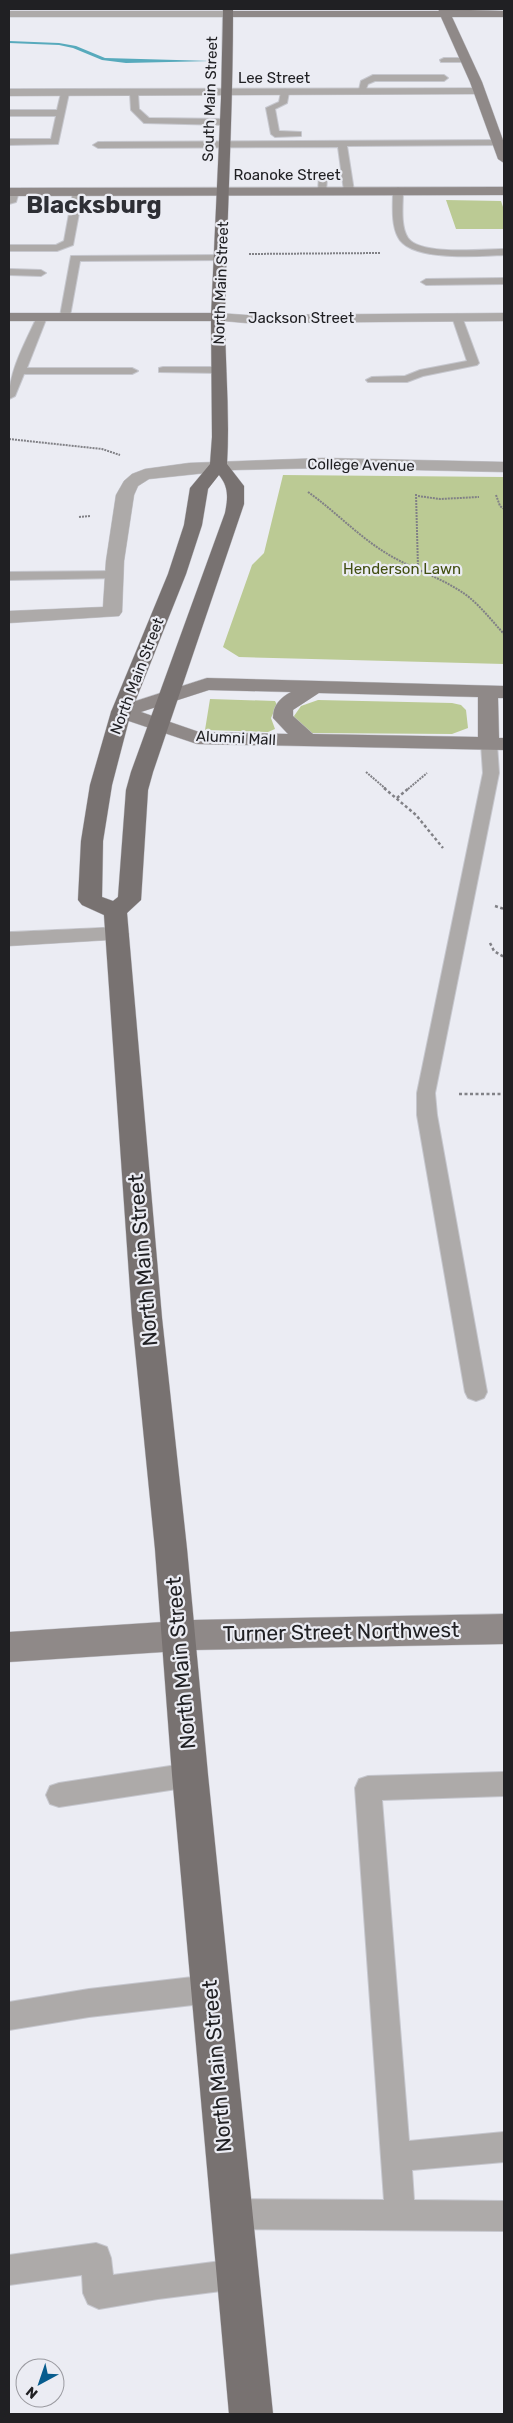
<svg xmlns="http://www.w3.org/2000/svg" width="513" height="2423" font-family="Rubik,sans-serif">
	<rect width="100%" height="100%" fill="#ebecf3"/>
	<!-- green -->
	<path fill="#bbca94" d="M446 200 501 201 504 210V229H456Z
		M283 475 504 477V664L239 657 223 647 252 565 264 553Z
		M210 699 275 701 277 705 271 718 275 729 268 732 205 730Z
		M318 700 452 703 461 705 466 710 468 728 452 734 312 733 296 723 294 716 301 706Z"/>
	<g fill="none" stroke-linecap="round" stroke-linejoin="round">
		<!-- stream -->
		<path fill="#57aabc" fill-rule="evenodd" d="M9 41 59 43 76 46 105 58 212 61 126 63 102 60 73 48 59 45 9 43Z"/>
		<!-- lane casing -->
		<g stroke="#c6c7ce" stroke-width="2">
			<path id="lane" d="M444 58H467L471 60 467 62H441L440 60Z
				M373 75H444L448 78 444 81H375L368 84 364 94H358L361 81Z
				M285 89 289 92 287 103 275 109 279 131 301 132V136L275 137 271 134 266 108 279 102 281 92Z
				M65 90 69 93 58 144 9 145V139H51L56 116H9V110H57L61 93Z
				M134 90 138 93 139 109 149 118 226 119 230 122 226 125 144 123 131 110 130 93Z
				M498 140 501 141V145L347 146 354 191 349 194 344 191 338 147 98 148 93 145 98 142Z
				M319 176 327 178 326 193 318 191Z
				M398 188 403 191C403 204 400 226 408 238 421 256 484 249 504 249V255C480 256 410 262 398 237 391 224 393 205 393 191Z
				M14 189 19 192 16 202 9 204V192Z
				M78 189 83 192 73 245 57 251H9V245H56L64 241 73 192Z
				M221 255 225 256V260L80 261 70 316 65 319 60 316 71 256Z
				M9 269 41 270 46 273 41 276 9 275Z
				M504 278V284L426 285 421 282 426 279Z
				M42 314 47 317 27 368H132L138 371 132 374H24L15 396 9 399C9 371 25 343 37 317Z
				M457 314 462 317 479 363 477 365 423 376 407 382H368L366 380 372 377 405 376 420 370 467 361 452 317Z
				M163 367H219L225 370 219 373 159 372V368Z
				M114 571 119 572 121 575 119 578 9 580V572Z
				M489 739 497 744 499 773 435 1093 437 1115 487 1392 484 1398 476 1401 468 1398 465 1392 417 1115V1093L483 773 481 744Z
				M190 1763 199 1766 203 1775 199 1784 190 1787 59 1807 50 1804 46 1795 50 1786 59 1783Z
				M504 1772V1796L382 1800 409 2141 504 2132V2162L412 2170 414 2200 504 2201V2231L231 2229 220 2225 216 2214 220 2203 231 2199 384 2200 355 1788 359 1779 368 1776Z
				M210 1975 220 1979 224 1989 220 1999 210 2003 89 2017 9 2030V2002L89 1989Z
				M96 2243 107 2247 111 2258 113 2275 237 2259 248 2263 252 2274 248 2285 237 2289 158 2299 99 2309 88 2304 83 2293 82 2275 9 2285V2255Z"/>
		</g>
		<!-- street casing -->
		<g stroke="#c6c7ce" stroke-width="1">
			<path id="street" d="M9 11H228L233 14 228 17H9Z
				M479 88 483 90V94L9 96V89Z
				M218 313 246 315 504 313V321L246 323 213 320 211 317Z
				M324 458 504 462V472L324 468 234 470 149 479 138 486 134 495 124 561 122 612 119 616 9 623V611L103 607 106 561 116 495 124 481 132 474 145 469 189 463Z
				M117 927 125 929 129 934 125 939 9 946V932Z"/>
		</g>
		<!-- secondary casing -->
		<g stroke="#c6c7ce" stroke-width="1">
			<path id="secondary" d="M438 9 504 11V17H452L482 82 504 143V163L498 159 470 82 441 17H228L223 14 228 11H439Z
				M504 187V195L9 196V188Z
				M9 313H218L225 317 218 321H9Z
				M207 678 504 686V698H498L499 738H504V750L197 744 114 716 111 712 114 708ZM209 690 291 692C280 698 273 705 273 718L288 734 199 732 141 712ZM319 693 478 697V737L313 734 293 716V710Z
				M504 1614V1644L194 1650 9 1662V1632L194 1620Z"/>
		</g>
		<!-- primary casing -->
		<g stroke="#c6c7ce" stroke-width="1">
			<path id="primary" d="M223 9H233C233 111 227 214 225 316 225 365 230 414 227 464L244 486V504L153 772 148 790 141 900 127 913 162 1318 187 1549 208 1775 273 2414H229L172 1775 155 1549 132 1318 104 915 82 905 78 900 81 841 90 785 111 712 168 574 184 525 190 488 210 464 212 437 211 317 221 99ZM219 475C229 487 228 498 225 513L131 772 126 790 118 897 113 901 102 897 103 841 112 785 131 712 186 574 202 525 208 489Z"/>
		</g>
		<!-- path-far1 -->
		<path stroke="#818186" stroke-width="2" stroke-dasharray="2 1" stroke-linecap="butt" d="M249 254 380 253
			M9 439 102 449 120 455
			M308 492C335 511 358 536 386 553 413 570 445 578 470 598 482 608 493 622 504 634
			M416 494 418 568
			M496 495 500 506 504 509
			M418 496 440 499 479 497
			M79 517 90 516
			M366 772 386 789
			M408 789 427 773"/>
		<!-- path -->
		<path stroke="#818186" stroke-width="2.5" stroke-dasharray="3 2.5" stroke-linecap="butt" d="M384 788 416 815 443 848
			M397 798 409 788
			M495 906 504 909
			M490 943 494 951 504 957
			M459 1094H504"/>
		<!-- lane -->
		<use href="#lane" fill="#adaaa9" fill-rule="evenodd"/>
		<!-- street -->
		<use href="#street" fill="#adaaa9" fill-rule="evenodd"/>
		<!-- secondary -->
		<use href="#secondary" fill="#8f8988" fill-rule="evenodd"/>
		<!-- primary -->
		<use href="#primary" fill="#787271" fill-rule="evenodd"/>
	</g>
	<g text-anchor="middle" stroke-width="4.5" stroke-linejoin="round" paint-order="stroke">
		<!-- far-street labels -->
		<g font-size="15" fill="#202023" stroke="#ebecf3">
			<text x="274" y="83">Lee Street</text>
			<text transform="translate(210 99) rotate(-88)" y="5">South Main Street</text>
			<text x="287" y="180">Roanoke Street</text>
			<text transform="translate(221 283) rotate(-88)" y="5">North Main Street</text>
			<text x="301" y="323">Jackson Street</text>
			<text transform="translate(361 465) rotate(1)" y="5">College Avenue</text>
			<text transform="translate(137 676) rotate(-69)" y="5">North Main Street</text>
			<text transform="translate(236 738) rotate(3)" y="5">Alumni Mall</text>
		</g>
		<!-- far-park labels -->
		<g font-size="15" fill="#424f11" stroke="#ebecf3">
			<text x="402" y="574">Henderson Lawn</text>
		</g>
		<!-- near-street labels -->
		<g font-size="21" fill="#202023" stroke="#ebecf3">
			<text transform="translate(143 1260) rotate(-95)" y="7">North Main Street</text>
			<text transform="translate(341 1632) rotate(-1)" y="7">Turner Street Northwest</text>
			<text transform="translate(181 1663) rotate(-95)" y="7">North Main Street</text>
			<text transform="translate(217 2066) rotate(-95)" y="7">North Main Street</text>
		</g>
		<!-- far-town labels -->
		<g font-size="24" font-weight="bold" fill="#2e2f35" stroke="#ebecf3">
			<text x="94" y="213">Blacksburg</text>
		</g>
	</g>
	<!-- border -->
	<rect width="513" height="2423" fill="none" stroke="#202023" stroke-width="20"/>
	<!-- north arrow -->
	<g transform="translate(40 2383) rotate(220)"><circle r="24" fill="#ebecf3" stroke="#9a9aa0"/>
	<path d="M0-4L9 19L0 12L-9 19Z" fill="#075c8e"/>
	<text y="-8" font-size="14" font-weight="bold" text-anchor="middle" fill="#202023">N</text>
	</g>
</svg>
